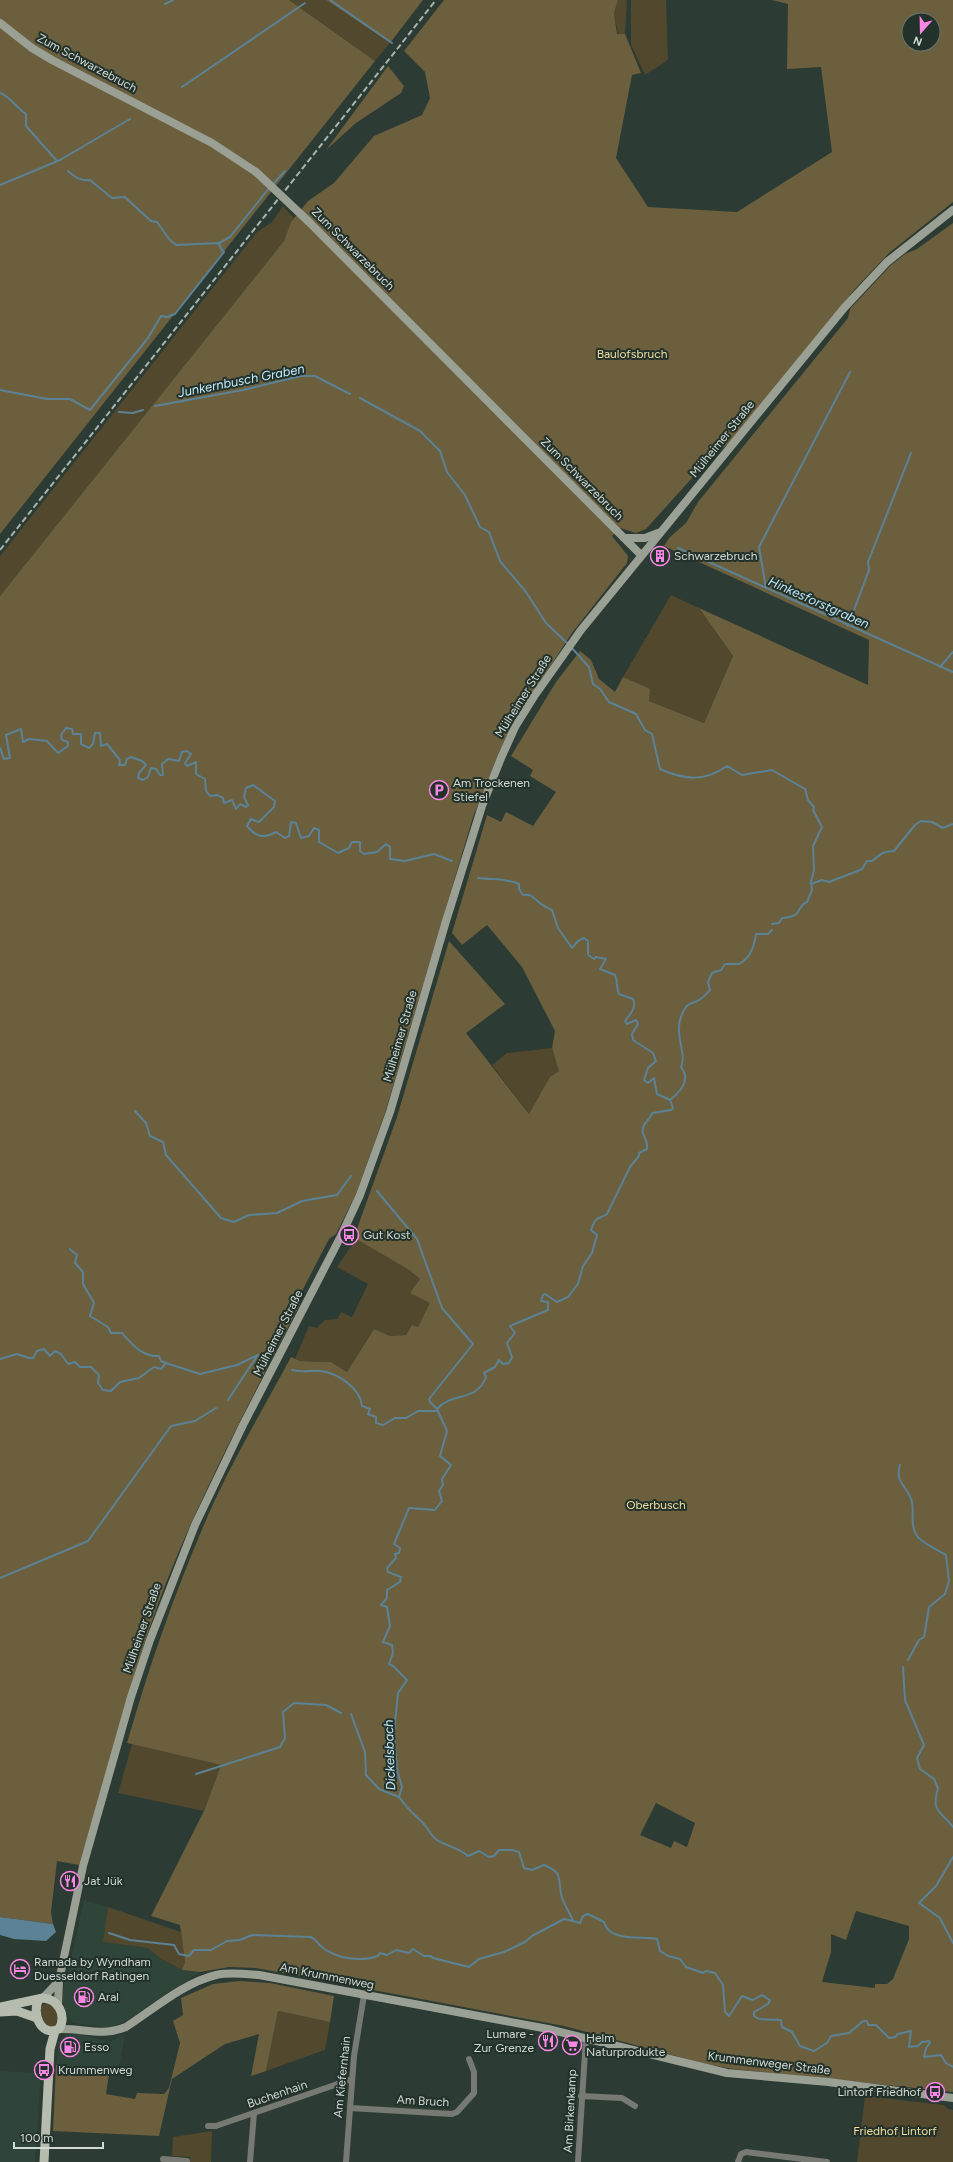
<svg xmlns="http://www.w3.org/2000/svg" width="953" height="2162" font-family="Figtree,sans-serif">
	<rect width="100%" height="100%" fill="#2c3b33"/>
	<!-- built -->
	<path fill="#2f4539" d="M84 1900 108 1907 104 1942 148 1948 160 1958 182 1970 200 1972 124 2022 109 2028 74 2023 67 2017 63 2001 64 1981 68 1973Z
		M72 2032 110 2042 125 2034 119 2068 56 2065 59 2043 65 2035Z
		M0 2071 41 2073 35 2162H0Z"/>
	<!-- green -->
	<path fill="#51482d" d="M289 0H326L390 43 375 61Z
		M618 0H627L625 34H618L614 13Z
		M631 0H666L668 60 645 75 631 45Z
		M283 206 294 218 284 241 0 596V556L257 232 272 222Z
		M671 595 699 608 733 656 704 723 648 701 623 677Z
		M552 1048 560 1071 550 1077 530 1115 492 1065 507 1053Z
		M356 1239 409 1270 420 1279 431 1303 418 1327 412 1326 406 1335 390 1336 374 1329 347 1372 331 1362 300 1361 295 1359 309 1326 317 1328 325 1320 337 1319 341 1312 352 1317 368 1284 337 1267Z
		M132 1744 221 1765 204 1811 118 1793Z
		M108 1907 181 1932 185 1962 182 1970 160 1958 148 1948 103 1942Z
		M46 2002 54 2005 58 2017V2026L51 2028C44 2022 40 2018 40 2008Z
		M278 2011 330 2022 325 2050 266 2071Z
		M865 2096 944 2105 948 2109 953 2110V2162H857Z
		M212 2131 211 2162H190V2157L172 2156 173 2137Z"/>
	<!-- forest -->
	<path fill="#6b5f3e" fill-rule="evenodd" d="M0 0H289L375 61 0 534Z
		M326 0H423L390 43Z
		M444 0H618L614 13 617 34H625L641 73 632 75 616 158 648 207 737 212 832 152 821 67 787 69 788 4 772 0H953V202L889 253 855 289 732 441 710 458 646 529 636 533 620 528 612 536 628 556 627 563 572 633 526 703 511 726 497 757 473 817 385 1113 357 1192 336 1234 329 1239 302 1291 300 1304C253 1396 204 1487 166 1583 130 1675 108 1771 79 1865L57 1861 51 1912 53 1924 0 1917V596L284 241 291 222 308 201 334 183 374 136 422 115 430 98 425 72 404 51ZM909 20H933V44H909Z
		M388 66 404 86 401 93 356 123 326 150Z
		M953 223V2092L733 2069 706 2064 564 2026 256 1968 229 1967 200 1972 182 1970 185 1962 180 1925 151 1916 204 1811 221 1765 127 1743C148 1670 173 1597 203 1527 227 1469 261 1413 291 1357L300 1361 331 1362 347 1372 374 1329 390 1336 406 1335 412 1325 418 1327 430 1303 410 1293 420 1279 409 1270 356 1239 358 1226 397 1117 449 941 505 1004 466 1033 529 1114 550 1077 559 1071 552 1048 555 1031 522 967 487 925 462 945 452 933 487 815 501 822 506 812 533 826 556 792 530 776 533 770 511 756 556 682 580 651 591 660 599 679 615 692 623 677 650 689 649 701 704 723 733 656 699 608 868 685 869 640 664 546 669 538 686 523 698 502 848 318 850 309 890 266 905 254 917 249ZM656 1803 695 1823 687 1847 674 1841 671 1848 640 1835ZM856 1911 909 1926V1939L893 1979 887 1984H875V1988L822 1982 831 1952V1934L846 1940Z
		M240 1981 270 1983 334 1996 330 2022 278 2011 266 2071 251 2076 259 2034 225 2044 172 2079 159 2136 53 2131 56 2065 110 2068 106 2094 135 2099 137 2093 164 2094 169 2088 180 2043 173 2021 183 2015 181 1998 213 1984Z"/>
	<!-- water -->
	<path fill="#5c8295" d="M0 1917 53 1924 56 1932 46 1941 14 1939 0 1935Z"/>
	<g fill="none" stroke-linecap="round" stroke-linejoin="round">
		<!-- stream -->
		<path stroke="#5c8295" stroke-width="2" d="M330 0 392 43
			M165 4 173 0
			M182 87 305 3
			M0 93C11 97 16 108 26 114V126L57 161
			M68 171C75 177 80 181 90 180L112 198 125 197 128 200 151 221 157 222 169 239 176 245 219 243
			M273 184 285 171
			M0 185 60 160 130 119
			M0 390 47 399H70L90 410 148 338 161 316 167 317 175 314 224 252 221 249 219 243 230 237 270 187
			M360 398 420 431 440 451 447 472 465 495 480 527 489 532 500 561 526 592 546 623 568 644
			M155 406 243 390 301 376H315L350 394
			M119 412 133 413 143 410
			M678 548 953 672
			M766 588 759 547 850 372
			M848 626 869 570 868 562 911 453
			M571 647 589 667 593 684 600 689 609 702 636 714 645 730 652 734 660 769C685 780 704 782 727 766L742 775 772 770 805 789 808 800 814 807 813 810 822 827 813 846 814 870 811 882 812 890 807 902C795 907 805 916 782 918L779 923 772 924
			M940 667 953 652
			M0 748 4 759 10 758 6 735 21 729 23 742 29 739 47 741 58 753 68 746V742L62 740 61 735 66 728 72 729 73 734H81V744L89 748 93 744 95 733H100L101 746 107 744 120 760 119 765H125L127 759 131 757 142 761 146 765 139 773 138 778 143 780 148 777 151 768 156 769 160 775H163L162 764 168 759 179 761 182 752 187 751 191 754 185 763 187 766 196 762V774L205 779 206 791 210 796 217 795 223 798 224 803 232 800 236 809 240 804 246 807 248 805 244 797 246 788 253 785 275 801 274 807 259 822 251 819 247 826C256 837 263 839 276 832L285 838 289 836 291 822 296 823 301 838 309 836 314 828 319 830V842L338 853 349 848 352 842H360V851L364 854 377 852 386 844 390 847V859L405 861 434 854 452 861
			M478 878C492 880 506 878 519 884V889L523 895C533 894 533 898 540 903 543 906 548 908 552 910L558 928 572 948 578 941 584 938 588 941V955L594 959 596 957 606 959 600 969 615 975C618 982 616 988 619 994L633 999C637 1007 630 1015 625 1021L627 1024 636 1020 638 1024 632 1034 633 1040 653 1053 656 1061 648 1068 644 1080 648 1083 654 1078 657 1094 670 1100 673 1108 671 1110 653 1113C650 1116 650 1118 647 1121 636 1134 649 1136 647 1149L639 1153V1156L630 1167 607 1214C598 1220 596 1215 591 1230L597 1235 592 1253 583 1266 578 1284 568 1297 557 1302 545 1294 543 1295 541 1301 548 1302V1310L510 1326 515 1333 507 1343 512 1357 509 1363 503 1364 499 1360 495 1367 484 1373 486 1377C476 1403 453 1391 437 1409L447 1431 440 1456 451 1465 442 1479 443 1485 439 1491 442 1501 435 1510 409 1508 394 1544 400 1548 399 1553 395 1554 396 1558 387 1568 388 1572 401 1577 400 1582 387 1590V1598L381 1605 387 1607 390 1626 383 1642 392 1645 393 1653 389 1664 393 1666 407 1680 398 1693 394 1733 397 1770 402 1787 399 1797C408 1810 413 1813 423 1823 428 1828 431 1836 437 1840 448 1847 458 1847 468 1856L479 1851 489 1857 494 1856 499 1850H512L519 1852 524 1868 532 1870 544 1865C565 1873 557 1881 562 1898 565 1906 570 1913 573 1921L580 1923 583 1916 588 1914 604 1922C609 1942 640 1936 657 1939L660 1951 668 1956 680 1959 686 1967 703 1973 706 1971 715 1973 723 1985 725 2012 729 2016 742 1996 753 2000 762 1995 770 2000 768 2004 754 2012V2016L759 2019 781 2020 782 2027 792 2032 800 2046 814 2051 827 2043 831 2036 849 2033 863 2021H867L868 2025H876L889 2038 895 2037 898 2034 911 2031 909 2047 918 2046 922 2042 929 2041 930 2043 926 2048 924 2057 941 2055 946 2063 953 2067
			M811 884 822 880 829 882 855 872 862 869 867 861H872C881 854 883 851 894 851L915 825 921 821 932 822 943 828 953 824
			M670 1100C677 1094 689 1084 684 1072 683 1070 682 1069 681 1067 688 1053 671 1032 684 1010 688 1002 693 1004 699 1000 703 998 707 993 710 990L708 982 712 973 721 970 725 964H739C751 957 754 947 756 934H768L772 930
			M135 1111 146 1123 150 1136 163 1142 166 1155 221 1218 234 1222 249 1215 277 1213 302 1201 337 1195 351 1176
			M377 1191 417 1239 442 1308 473 1344 429 1399 430 1402 437 1409
			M70 1249 77 1255 75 1263 83 1272V1284L94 1303 90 1316 108 1327 111 1333H122C132 1344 142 1357 159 1356L161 1361 166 1363
			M0 1359 17 1354 29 1358H33L37 1351 44 1349 50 1356 55 1351 61 1354 68 1364 75 1362 80 1367H91L99 1375 98 1383 103 1390 111 1391 120 1382 139 1378 154 1367 161 1369 166 1363 200 1374 237 1365 258 1355 263 1358
			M292 1370C305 1373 310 1370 320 1371 337 1373 360 1387 362 1406L370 1409 368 1414 376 1417V1423L383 1425 395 1418H406L418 1411H438
			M228 1400 257 1356
			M900 1465C894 1483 909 1487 912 1502 914 1513 910 1526 917 1536 921 1542 939 1551 946 1555L949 1581 945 1594 929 1607 924 1637 919 1640 908 1660
			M0 1578 88 1541 171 1426 195 1421 216 1408
			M903 1667 905 1700 924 1745 917 1758 920 1769 934 1779 938 1788C931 1812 940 1810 953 1827
			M351 1714 365 1752 366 1775 379 1789 399 1797
			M196 1774 280 1747 285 1738 283 1712 294 1703 326 1705 341 1713
			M953 1857 936 1886 919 1903 940 1918 953 1943
			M109 1933 130 1940 174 1945 179 1954 189 1956 194 1950H211L227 1941 240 1940 252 1935 311 1937C317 1940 317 1943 322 1947 336 1959 362 1962 378 1956L380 1953 387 1955 396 1950 409 1953 413 1949 424 1956H431L433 1958 469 1967 479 1959 504 1952 525 1942 532 1936 564 1919 573 1921"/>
		<!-- street -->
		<path stroke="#777a73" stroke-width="6" d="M581 2096 622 2098 635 2106
			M350 2108 452 2114 457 2112 474 2093V2072L469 2059
			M208 2126H216L352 2079
			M163 2159 187 2161
			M250 2162 254 2113
			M346 2162 354 2056 364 1995
			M578 2162 586 2037
			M738 2162 741 2154 746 2152 827 2162"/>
		<!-- secondary -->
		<path stroke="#9ba095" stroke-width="8" d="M0 23 32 48 52 60 212 143 256 172
			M308 221 641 555
			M624 538H645L658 533
			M43 1998 59 1981
			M58 2006 59 1981 83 1866 131 1697 150 1640 195 1525 243 1425 341 1236 360 1195 390 1112 446 921 482 806 501 758 515 727 535 695 581 630 844 308 887 262 953 210
			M59 2029C84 2028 102 2037 126 2027 154 2009 183 1983 216 1975 230 1972 245 1974 259 1975L548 2029 727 2073 828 2082 953 2098"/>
		<!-- primary -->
		<path stroke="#b7bdae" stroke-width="9" d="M0 2007 43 1998C58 1999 67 2015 59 2029 41 2038 31 2013 39 1999
			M0 2012 17 2011 37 2018
			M44 2162 50 2049 55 2031"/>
		<!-- rail -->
		<path stroke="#aab4af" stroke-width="2" stroke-dasharray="6 3" stroke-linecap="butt" d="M0 550 436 0"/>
		<!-- secondary-bridge -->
		<path stroke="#9ba095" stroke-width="8" d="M256 172 308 221"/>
	</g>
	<!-- icons -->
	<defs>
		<g id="building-ring" transform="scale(1)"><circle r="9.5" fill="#223129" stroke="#fb87e5" stroke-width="1.5"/><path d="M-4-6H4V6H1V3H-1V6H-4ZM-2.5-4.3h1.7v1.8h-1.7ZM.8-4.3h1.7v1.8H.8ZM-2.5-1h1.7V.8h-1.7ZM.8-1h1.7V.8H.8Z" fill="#fb87e5"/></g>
		<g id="parking-ring" transform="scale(1)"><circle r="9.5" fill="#223129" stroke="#fb87e5" stroke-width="1.5"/><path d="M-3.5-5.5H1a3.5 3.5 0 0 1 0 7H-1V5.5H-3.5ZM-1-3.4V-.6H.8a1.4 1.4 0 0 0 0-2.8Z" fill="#fb87e5"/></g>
		<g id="bus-ring" transform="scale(1)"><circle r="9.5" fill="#223129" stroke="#fb87e5" stroke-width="1.5"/><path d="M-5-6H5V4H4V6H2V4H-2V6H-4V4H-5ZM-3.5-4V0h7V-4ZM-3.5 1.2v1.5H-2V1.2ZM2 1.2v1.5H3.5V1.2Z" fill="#fb87e5"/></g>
		<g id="restaurant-ring" transform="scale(1)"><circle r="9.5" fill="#223129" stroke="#fb87e5" stroke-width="1.5"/><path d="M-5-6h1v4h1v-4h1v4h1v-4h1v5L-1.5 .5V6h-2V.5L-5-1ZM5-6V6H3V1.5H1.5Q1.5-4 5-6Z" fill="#fb87e5"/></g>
		<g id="hotel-ring" transform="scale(1)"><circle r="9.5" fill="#223129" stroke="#fb87e5" stroke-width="1.5"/><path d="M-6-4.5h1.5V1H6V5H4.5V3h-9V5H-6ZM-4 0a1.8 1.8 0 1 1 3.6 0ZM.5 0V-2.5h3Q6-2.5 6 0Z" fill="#fb87e5"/></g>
		<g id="fuel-ring" transform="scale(1)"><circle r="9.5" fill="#223129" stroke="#fb87e5" stroke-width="1.5"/><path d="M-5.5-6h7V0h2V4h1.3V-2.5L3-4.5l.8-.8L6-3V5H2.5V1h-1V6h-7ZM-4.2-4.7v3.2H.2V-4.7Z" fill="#fb87e5"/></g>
		<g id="supermarket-ring" transform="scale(1)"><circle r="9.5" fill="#223129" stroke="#fb87e5" stroke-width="1.5"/><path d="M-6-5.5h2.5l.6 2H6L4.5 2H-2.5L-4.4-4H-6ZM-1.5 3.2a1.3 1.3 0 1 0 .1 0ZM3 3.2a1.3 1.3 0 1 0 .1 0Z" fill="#fb87e5"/></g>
	</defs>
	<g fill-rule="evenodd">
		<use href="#building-ring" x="660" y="556"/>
		<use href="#parking-ring" x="439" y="790"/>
		<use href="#bus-ring" x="349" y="1235"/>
		<use href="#restaurant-ring" x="70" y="1881"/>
		<use href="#hotel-ring" x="20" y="1969"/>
		<use href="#fuel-ring" x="84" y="1997"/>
		<use href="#restaurant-ring" x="548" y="2041"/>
		<use href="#supermarket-ring" x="572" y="2045"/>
		<use href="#fuel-ring" x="70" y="2047"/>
		<use href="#bus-ring" x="44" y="2070"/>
		<use href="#bus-ring" x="935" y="2092"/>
	</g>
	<g text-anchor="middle" stroke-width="4" stroke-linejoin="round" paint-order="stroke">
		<!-- street labels -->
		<g font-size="12" fill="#d1dad5" stroke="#223129">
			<text transform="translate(87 63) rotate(28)" y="4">Zum Schwarzebruch</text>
			<text transform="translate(353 249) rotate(45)" y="4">Zum Schwarzebruch</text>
			<text transform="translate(722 439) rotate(-51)" y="4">Mülheimer Straße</text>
			<text transform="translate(582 479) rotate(45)" y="4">Zum Schwarzebruch</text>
			<text transform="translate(523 696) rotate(-58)" y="4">Mülheimer Straße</text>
			<text transform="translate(400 1036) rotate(-74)" y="4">Mülheimer Straße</text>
			<text transform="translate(278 1333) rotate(-63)" y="4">Mülheimer Straße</text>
			<text transform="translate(142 1628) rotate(-71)" y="4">Mülheimer Straße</text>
			<text transform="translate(327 1976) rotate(11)" y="4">Am Krummenweg</text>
			<text transform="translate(769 2063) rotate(7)" y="4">Krummenweger Straße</text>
			<text transform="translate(342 2077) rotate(-84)" y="4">Am Kiefernhain</text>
			<text transform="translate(277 2094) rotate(-19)" y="4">Buchenhain</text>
			<text transform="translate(423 2101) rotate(3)" y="4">Am Bruch</text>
			<text transform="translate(570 2111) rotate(-87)" y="4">Am Birkenkamp</text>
		</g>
		<!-- park labels -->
		<g font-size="12" fill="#f4dea2" stroke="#223129">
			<text x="632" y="358">Baulofsbruch</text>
			<text x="656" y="1509">Oberbusch</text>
			<text x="895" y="2135">Friedhof Lintorf</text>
		</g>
		<!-- poi labels -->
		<g font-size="12" fill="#d1dad5" stroke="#223129" text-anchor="start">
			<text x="674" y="560">Schwarzebruch</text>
			<text x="453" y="787">Am Trockenen<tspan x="453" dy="14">Stiefel</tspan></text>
			<text x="363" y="1239">Gut Kost</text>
			<text x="84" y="1885">Jat Jük</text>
			<text x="34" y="1966">Ramada by Wyndham<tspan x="34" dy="14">Duesseldorf Ratingen</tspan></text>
			<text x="98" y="2001">Aral</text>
			<text x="534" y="2038" text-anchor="end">Lumare -<tspan x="534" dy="14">Zur Grenze</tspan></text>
			<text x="586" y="2042">Helm<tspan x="586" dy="14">Naturprodukte</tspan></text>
			<text x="84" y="2051">Esso</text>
			<text x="58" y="2074">Krummenweg</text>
			<text x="921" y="2096" text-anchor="end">Lintorf Friedhof</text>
		</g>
		<!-- water labels -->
		<g font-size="13" font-style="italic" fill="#c2e9fd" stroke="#223129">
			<text transform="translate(241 380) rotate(-11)" y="5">Junkernbusch Graben</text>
			<text transform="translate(819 602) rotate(24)" y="5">Hinkesforstgraben</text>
			<text transform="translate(389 1755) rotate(-92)" y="5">Dickelsbach</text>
		</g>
	</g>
	<!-- north arrow -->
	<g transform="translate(921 32) rotate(200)"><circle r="19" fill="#223129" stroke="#68756e"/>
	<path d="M0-3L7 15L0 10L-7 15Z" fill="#fb87e5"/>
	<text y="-6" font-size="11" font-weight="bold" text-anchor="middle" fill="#d1dad5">N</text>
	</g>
	<!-- scale -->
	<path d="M14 2142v6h89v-6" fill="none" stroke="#d1dad5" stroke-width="2"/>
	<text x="20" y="2142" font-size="12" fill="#d1dad5" stroke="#223129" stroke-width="3" paint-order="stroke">100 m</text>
</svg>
